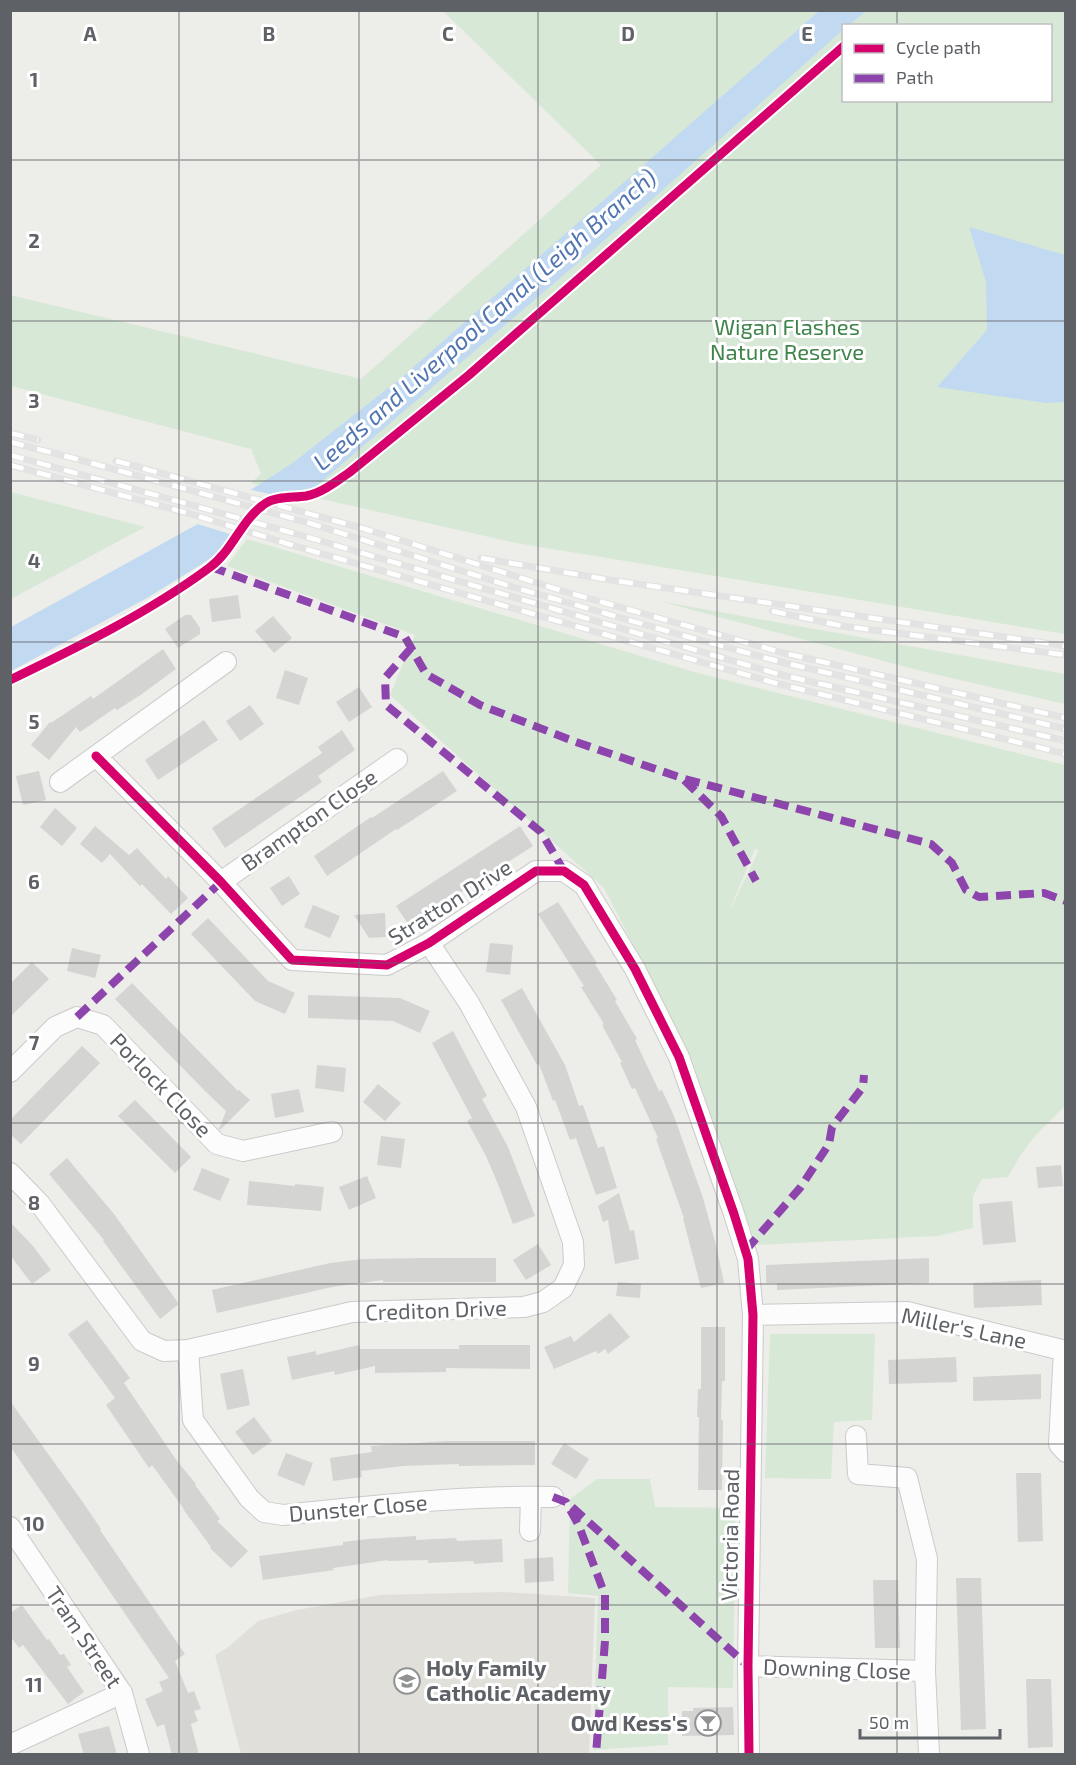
<svg xmlns="http://www.w3.org/2000/svg" width="1076" height="1765" font-family="'Exo 2',sans-serif">
	<rect width="100%" height="100%" fill="#edede9"/>
	<!-- education -->
	<path fill="#e0dfd9" d="M504 1592 595 1598 589 1754H241L215 1655 227 1648 258 1621 297 1610 380 1595Z"/>
	<!-- green -->
	<path fill="#d8e8d7" fill-rule="evenodd" d="M443 11H1065V634L516 543 251 483 261 474 251 449 11 386 10 295 361 379 601 165ZM844 26H1050V100H844Z
		M11 492 145 527 11 599Z
		M247 539 698 673 1065 765V1106L1034 1137 1020 1156 1008 1177 982 1179 973 1196V1228L938 1236 756 1245 692 1060 604 888 390 695 415 635 227 566ZM755 849 759 850 730 910V909Z
		M659 601 1065 674V704L925 672Z
		M770 1334H875L872 1420 834 1422 831 1479 765 1478Z
		M597 1479H650L655 1507 736 1508 733 1688 668 1687V1745L593 1750 598 1596 568 1593 570 1499Z"/>
	<!-- water -->
	<path fill="#c2d9f2" d="M819 11H866L849 25 844 26 843 30 640 210 314 488 275 494 232 528 226 544 213 557 147 598 11 671V627L196 525 294 462 401 378Z
		M969 227 1065 255V402L1046 403 937 387 987 330 986 282Z"/>
	<!-- pier -->
	<path fill="#edede9" d="M247 489 278 496 235 530 233 535 194 523Z"/>
	<!-- building -->
	<path fill="#d4d4d2" d="M238 595 241 618 212 622 209 599Z
		M185 615H191L200 628V634L178 648 165 629Z
		M273 616 292 638 274 653 255 631Z
		M163 649 176 669 142 694 117 710 115 708 80 732 76 727 49 760 31 745 50 722 51 723 91 696 93 699Z
		M285 670 308 678 299 705 276 698Z
		M359 687 372 707 349 722 336 702Z
		M250 705 264 724 240 741 226 721Z
		M204 720 218 740 158 780 145 760Z
		M342 730 355 750 318 776 322 782 225 848 212 828 322 753 318 747Z
		M39 771 46 800 23 805 16 776Z
		M443 771 457 791 397 830 396 829 327 876 314 856 371 817 372 818Z
		M55 808 77 828 62 846 40 827Z
		M95 826 129 855 137 848 166 879 168 876 188 898 171 914 142 884 140 886 110 854 102 863 80 844Z
		M520 826 533 846 446 902 445 901 409 925 396 906Z
		M289 876 300 894 282 906 270 888Z
		M558 902 597 963 595 964 617 1000 615 1001 637 1039 635 1040 659 1091 662 1090 674 1116 703 1198 716 1245 724 1283 701 1288 683 1218H684L656 1139 658 1138 635 1088 632 1089 620 1063 622 1062 602 1025 604 1024 581 987 584 986 538 914Z
		M313 905 340 916 330 938 304 927Z
		M385 913 386 937 369 938 354 915Z
		M208 918 268 981 295 993 285 1014 255 1001 191 934Z
		M490 943 513 945 510 975 486 972Z
		M72 948 101 955 95 978 67 971Z
		M32 962 49 979 10 1017V984Z
		M132 983 238 1091 239 1090 250 1100 220 1130 219 1129 226 1111 206 1092 115 999Z
		M522 988 565 1065 579 1106 583 1105 598 1148 604 1146 617 1188 596 1195 576 1138 570 1140 555 1100 553 1101 539 1064 537 1065 501 1000Z
		M308 995 400 998 430 1011 420 1033 393 1021 308 1018Z
		M453 1031 487 1096 482 1099 508 1147 535 1216 513 1224 498 1184 486 1156 467 1121 472 1118 432 1043Z
		M82 1046 100 1063 21 1144 10 1134V1120Z
		M317 1065 346 1068 344 1092 315 1088Z
		M378 1084 401 1103 385 1121 363 1102Z
		M299 1089 304 1112 275 1118 271 1094Z
		M135 1100 191 1157 175 1173 118 1116Z
		M381 1136 405 1139 401 1168 377 1165Z
		M67 1158 114 1214 179 1304 160 1319 103 1241 104 1240 49 1174Z
		M1061 1165 1063 1186 1038 1188 1036 1167Z
		M202 1168 230 1179 220 1201 193 1190Z
		M367 1176 376 1198 349 1210 339 1187Z
		M249 1181 295 1186V1184L324 1187 321 1211 247 1205Z
		M619 1193 630 1231 634 1230 639 1259 615 1264 608 1220 603 1222 598 1206Z
		M1012 1201 1016 1242 983 1245 979 1204Z
		M10 1222 33 1246 51 1270 32 1284 10 1255Z
		M538 1244 551 1265 526 1280 513 1260Z
		M424 1258H496V1282H383V1280L332 1287 217 1313 212 1290 330 1263 363 1259Z
		M929 1258V1283L777 1290V1283H766V1265Z
		M1041 1280 1042 1305 974 1308 973 1283Z
		M618 1282 641 1284 640 1298 616 1296Z
		M610 1313 630 1337 608 1354 605 1349 598 1354 596 1351 554 1369 544 1347 571 1336 574 1342Z
		M87 1320 130 1378 124 1383 177 1461 196 1484 195 1485 220 1519 217 1521 248 1551 231 1568 210 1548 211 1547 183 1509H184L152 1465 149 1468 106 1405 115 1398 68 1334Z
		M701 1327H725V1381H722L721 1420H723L722 1490H698L699 1417H697L698 1389H701Z
		M359 1345 360 1349H459V1345H530V1369L446 1368V1372L375 1373V1366L335 1375 334 1371 292 1380 287 1357 316 1351V1355Z
		M956 1357 957 1382 889 1384 888 1360Z
		M243 1369 250 1405 227 1410 220 1374Z
		M1041 1374V1399L973 1401V1377Z
		M10 1401 82 1501 101 1529 100 1530 185 1654 175 1661 188 1693 194 1691 201 1709 194 1711 198 1721 191 1724 199 1755H172L164 1724 157 1727 145 1699 163 1691 159 1682 169 1678 10 1446Z
		M254 1417 272 1441 253 1455 235 1432Z
		M447 1441H535V1465L459 1466V1464L403 1466 361 1471 362 1477 333 1481 330 1458 372 1452 371 1446Z
		M564 1443 589 1459 576 1479 551 1464Z
		M286 1453 313 1463 304 1486 277 1475Z
		M1016 1473H1041L1043 1541 1018 1542Z
		M416 1536V1540L456 1538 457 1541 502 1539 503 1562 474 1564 473 1561 428 1563V1560L388 1561V1560L333 1568 334 1570 263 1580 259 1556 343 1545V1542L368 1539Z
		M553 1557 554 1581 525 1583 524 1559Z
		M956 1578H981L986 1729 961 1730Z
		M873 1580H898L900 1648H875Z
		M22 1605 47 1640 49 1639 60 1655 64 1654 71 1665 67 1667 84 1692 68 1704 23 1645 19 1648 10 1636V1613Z
		M1026 1679H1051L1053 1747 1028 1748Z
		M733 1707 734 1735 682 1736V1711H693V1708Z
		M109 1726 117 1755H84L78 1734Z"/>
	<g fill="none" stroke-linecap="round" stroke-linejoin="round">
		<!-- street casing -->
		<g stroke="#cacbca" stroke-width="22">
			<path id="street" d="M96 756 221 882 292 960 387 965 429 943 536 871H564L584 885 635 969 679 1057 734 1214 748 1259 753 1315 748 1666 749 1754
				M60 782 226 662
				M221 882 397 759
				M10 1072 55 1027 77 1017 103 1025 217 1144 243 1151 332 1132
				M10 1173 40 1204 142 1341 164 1351 188 1350 352 1312 524 1307 543 1302 563 1288 574 1265 573 1242 526 1107 469 1003 429 943
				M753 1315 907 1312 1066 1351
				M188 1350 193 1420 249 1498 264 1512 283 1515C372 1506 463 1495 553 1497
				M1064 1350 1059 1444 1066 1452
				M856 1436 858 1474 907 1478 927 1559 925 1671 929 1754
				M10 1527 122 1693 139 1754
				M530 1531 531 1497
				M748 1666 925 1671
				M10 1745 122 1693"/>
		</g>
		<!-- street -->
		<use href="#street" stroke="#fcfcfc" stroke-width="20"/>
		<!-- rail casing -->
		<g stroke="#e3e3e3" stroke-width="7">
			<path id="rail" d="M10 433 38 440
				M10 442 73 458 306 522 513 587 674 633 781 662 1066 729
				M10 455 300 535 778 674 1066 741
				M116 461 365 529 566 592 784 653 1066 718
				M10 465 191 514 295 546 775 683 1066 754
				M481 558 610 580 1066 646
				M772 611 842 626 1066 655"/>
		</g>
		<!-- rail -->
		<use href="#rail" stroke="#fff" stroke-width="4.5" stroke-dasharray="14" stroke-linecap="butt"/>
		<!-- quiet -->
		<path stroke="#8e44ad" stroke-width="8" stroke-dasharray="15 8" stroke-linecap="butt" d="M211 567 405 637 426 674 480 705 576 742 682 778 721 816 756 881
			M411 648 385 678 386 705 541 832 564 871
			M685 779 931 844 952 863 966 890 979 897 1044 893 1066 901
			M77 1017 221 882
			M746 1250 800 1188 829 1144 832 1127 863 1087 864 1075
			M553 1497 566 1502 579 1526 605 1595V1641L596 1754
			M572 1507 748 1666"/>
		<!-- cycleway casing -->
		<g stroke="#fff" stroke-width="13">
			<path id="cycleway" d="M10 680C78 647 148 613 209 568 233 551 241 519 266 503 277 496 293 498 306 496 322 493 337 481 350 472L469 375 844 46
				M96 756 221 882 292 960 387 965 429 943 536 871H564L584 885 635 969 679 1057 734 1214 748 1259 753 1315 748 1666 749 1754"/>
		</g>
		<!-- cycleway -->
		<use href="#cycleway" stroke="#d6006c" stroke-width="9"/>
	</g>
	<!-- grid -->
	<path fill="none" stroke="#5e6166" stroke-width="1.5" stroke-opacity="0.55" d="M179 10V1754M359 10V1754M538 10V1754M717 10V1754M897 10V26M897 100V1754M10 160H1066M10 321H1066M10 481H1066M10 642H1066M10 802H1066M10 963H1066M10 1123H1066M10 1284H1066M10 1444H1066M10 1605H1066"/>
	<!-- icons -->
	<defs>
		<g id="school-ring" transform="scale(1.35)"><circle r="9.5" fill="#fff" stroke="#909294" stroke-width="1.5"/><path d="M0-5L7-2L0 1L-7-2ZM-4 1L0 2.5L4 1V4Q0 6-4 4Z" fill="#909294"/></g>
		<g id="bar-ring" transform="scale(1.35)"><circle r="9.5" fill="#fff" stroke="#909294" stroke-width="1.5"/><path d="M-6-5H6L.8 .8V4.5H3.5V6h-7V4.5H-.8V.8Z" fill="#909294"/></g>
	</defs>
	<g fill-rule="evenodd">
		<use href="#school-ring" x="407" y="1681"/>
		<use href="#bar-ring" x="708" y="1723"/>
	</g>
	<g text-anchor="middle" stroke-width="6" stroke-linejoin="round" paint-order="stroke">
		<!-- park labels -->
		<g font-size="22" fill="#3f844a" stroke="#fff">
			<text x="787" y="335">Wigan Flashes<tspan x="787" dy="25">Nature Reserve</tspan></text>
		</g>
		<!-- street labels -->
		<g font-size="22" fill="#5e6166" stroke="#fff">
			<text transform="translate(309 820) rotate(-35)" y="8">Brampton Close</text>
			<text transform="translate(450 902) rotate(-32)" y="8">Stratton Drive</text>
			<text transform="translate(161 1085) rotate(46)" y="8">Porlock Close</text>
			<text transform="translate(436 1310) rotate(-2)" y="8">Crediton Drive</text>
			<text transform="translate(964 1328) rotate(12)" y="8">Miller's Lane</text>
			<text transform="translate(358 1508) rotate(-5)" y="8">Dunster Close</text>
			<text transform="translate(730 1535) rotate(-89)" y="8">Victoria Road</text>
			<text transform="translate(84 1637) rotate(56)" y="8">Tram Street</text>
			<text transform="translate(837 1669) rotate(2)" y="8">Downing Close</text>
		</g>
		<!-- poi labels -->
		<g font-size="22" font-weight="bold" fill="#5e6166" stroke="#fff" text-anchor="start">
			<text x="426" y="1676">Holy Family<tspan x="426" dy="25">Catholic Academy</tspan></text>
			<text x="688" y="1731" text-anchor="end">Owd Kess's</text>
		</g>
		<!-- water labels -->
		<g font-size="24" font-style="italic" fill="#5175b0" stroke="#fff">
			<text transform="translate(485 320) rotate(-41)" y="8">Leeds and Liverpool Canal (Leigh Branch)</text>
		</g>
	</g>
	<g font-size="20" text-anchor="middle" font-weight="bold" fill="#5e6166" stroke="#fff" stroke-width="6" stroke-linejoin="round" paint-order="stroke">
		<text x="90" y="41">A</text>
		<text x="269" y="41">B</text>
		<text x="448" y="41">C</text>
		<text x="628" y="41">D</text>
		<text x="807" y="41">E</text>
		<text x="34" y="87">1</text>
		<text x="34" y="248">2</text>
		<text x="34" y="408">3</text>
		<text x="34" y="568">4</text>
		<text x="34" y="729">5</text>
		<text x="34" y="889">6</text>
		<text x="34" y="1050">7</text>
		<text x="34" y="1210">8</text>
		<text x="34" y="1371">9</text>
		<text x="34" y="1531">10</text>
		<text x="34" y="1692">11</text>
	</g>
	<!-- border -->
	<rect width="1076" height="1765" fill="none" stroke="#5e6166" stroke-width="24"/>
	<!-- legend -->
	<rect x="842" y="24" width="210" height="78" fill="#ffffff" stroke="#bfc0c2" stroke-width="1.5"/>
	<rect x="854" y="44" width="30" height="9" fill="#d6006c" stroke="#bfc0c2" stroke-width="1.5"/>
	<text x="896" y="54" font-size="18" fill="#5e6166">Cycle path</text>
	<rect x="854" y="74" width="30" height="9" fill="#8e44ad" stroke="#bfc0c2" stroke-width="1.5"/>
	<text x="896" y="84" font-size="18" fill="#5e6166">Path</text>
	<!-- scale -->
	<path d="M860 1729v9h140v-9" fill="none" stroke="#5e6166" stroke-width="3"/>
	<text x="869" y="1729" font-size="18" fill="#5e6166" stroke="#ffffff" stroke-width="4.5" paint-order="stroke">50 m</text>
</svg>
